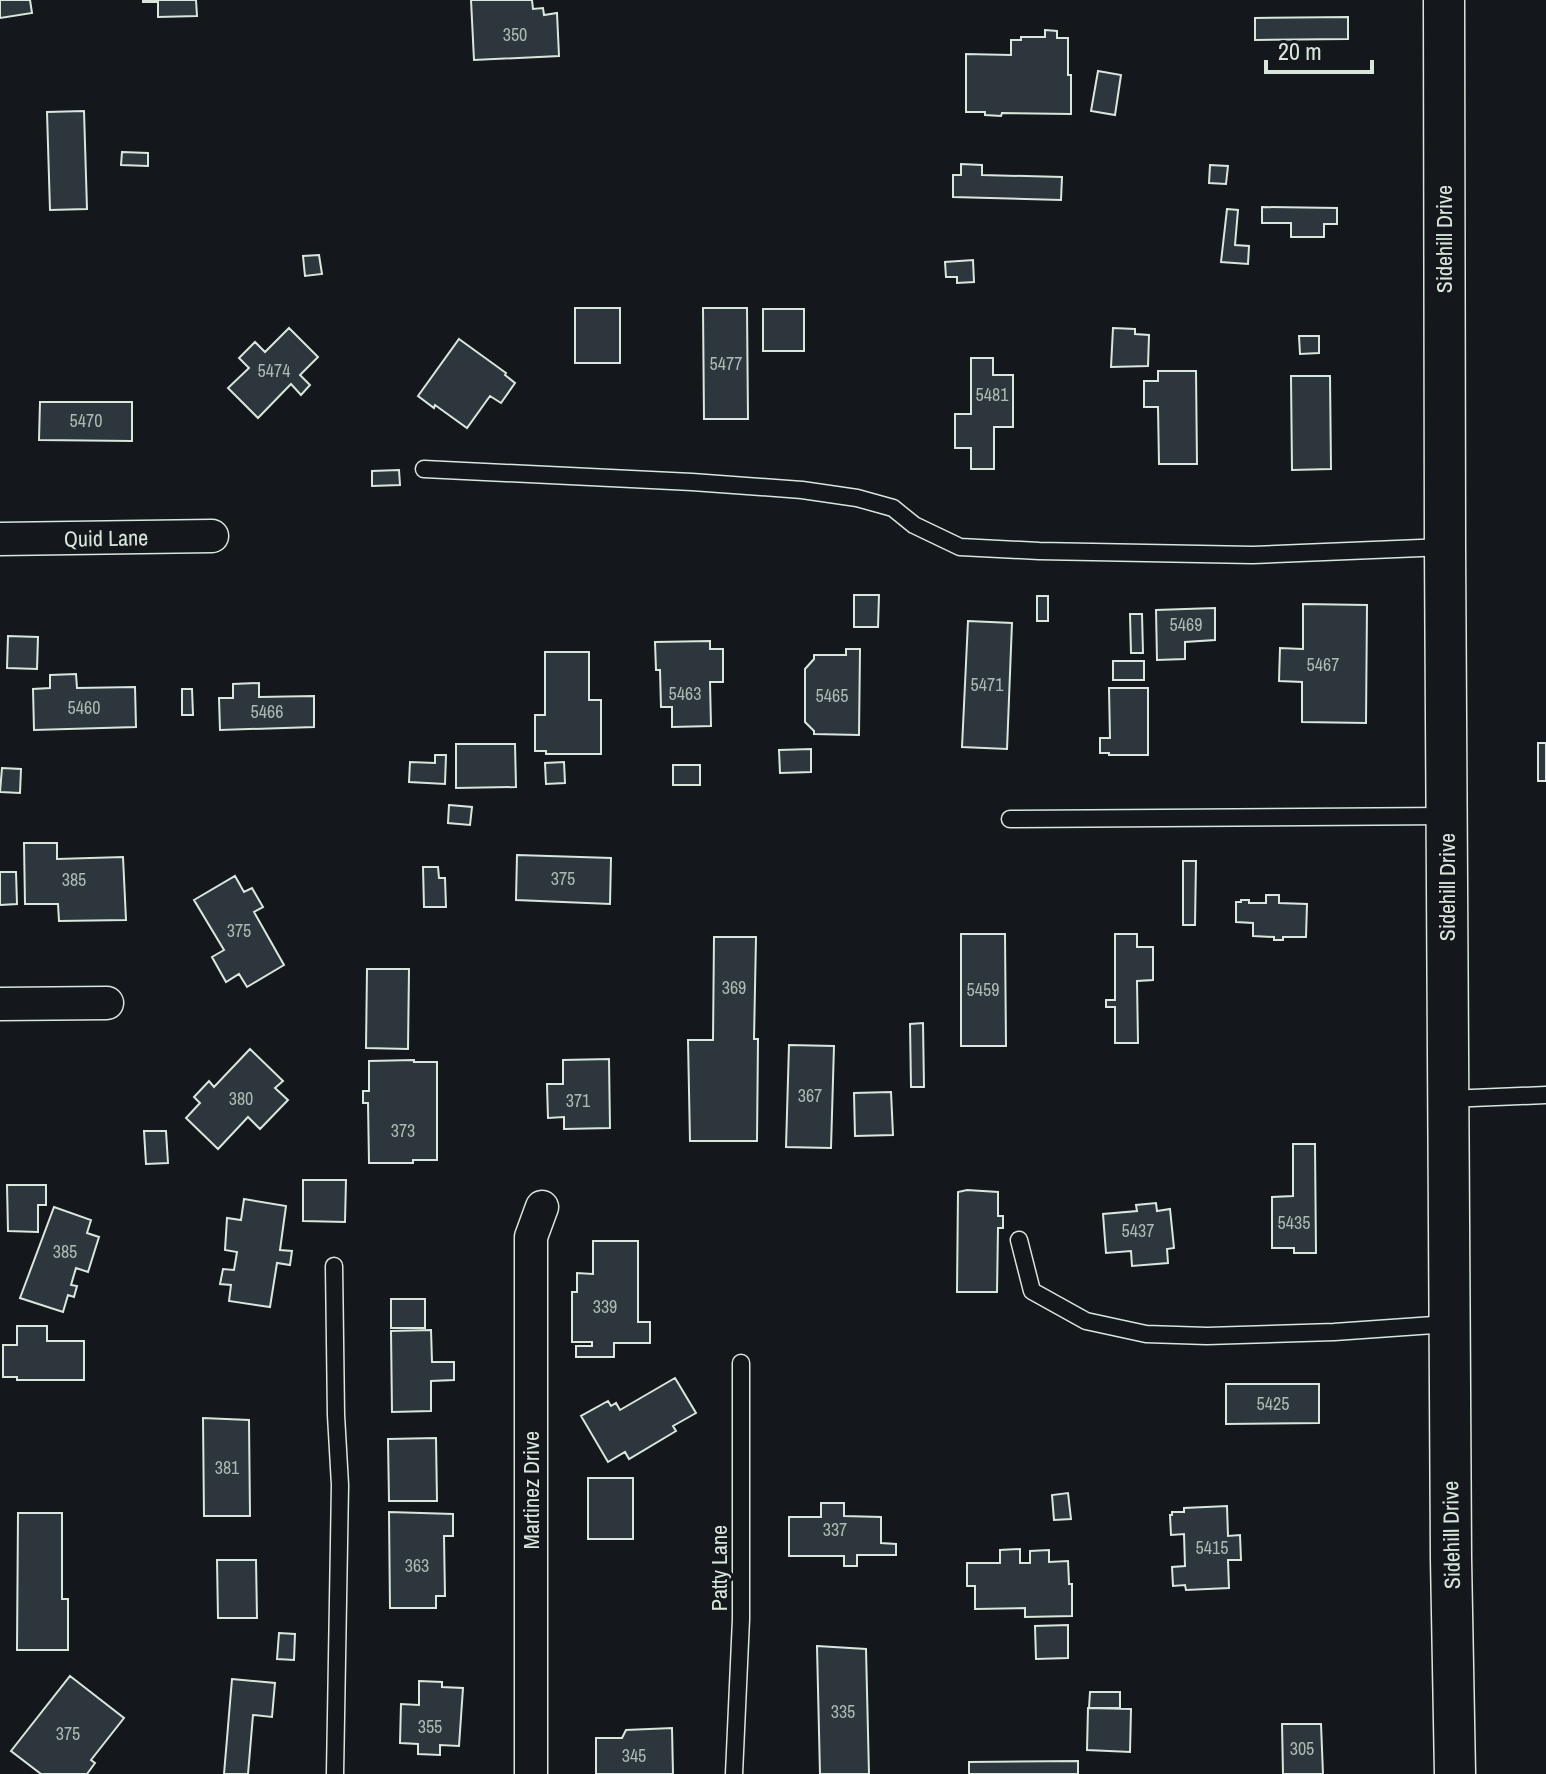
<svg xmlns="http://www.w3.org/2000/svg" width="1546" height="1774" font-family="'Archivo Narrow',sans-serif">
	<rect width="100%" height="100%" fill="#14181c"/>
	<!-- building -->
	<path fill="#2c363c" stroke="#d8e6dc" stroke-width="2" d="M0 0H30L32 13 0 18Z
		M143 0H196L197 16 158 17V2H143Z
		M471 0H532L533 9 543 8 544 15 557 13 559 56 474 60Z
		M1348 17V39L1255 40V18Z
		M1045 30 1057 31V38H1068V75H1071V114L1002 113 1001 116 985 115V112H966V54L1011 55V40H1021V37H1045Z
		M1098 71 1121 75 1115 115 1091 111Z
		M84 111 87 209 50 210 47 112Z
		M122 152 148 153V166L121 165Z
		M961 164 982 165V175L1062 177 1061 200 953 197V175H961Z
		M1210 165 1228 166 1226 184 1209 183Z
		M1262 207 1337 208V224H1324V237H1291V223H1262Z
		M1227 209 1238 210 1235 245 1249 246 1248 264 1221 262Z
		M319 255 322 274 305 276 303 256Z
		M973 260 974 282 957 283V277H946L945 262Z
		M575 308H620V363H575Z
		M703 308H747L748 419H704Z
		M763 309H804V351H763Z
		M289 328 318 357 300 375 310 385 301 395 291 384 258 418 228 388 249 368 239 358 255 342 265 352Z
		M1113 328 1135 329V334L1149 335 1148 366 1111 367Z
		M1299 336H1319V353L1300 354Z
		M459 339 506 373 505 375 515 383 501 403 490 396 467 428 435 405 434 408 418 396Z
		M971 358H993V375H1013V427H994V469H971V448H955V414H971Z
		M1158 371H1196L1197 464H1159L1158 407H1144V381H1158Z
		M1291 376H1330L1331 469 1292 470Z
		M40 402H132V441L39 440Z
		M399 470 400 485 372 486V471Z
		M854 595H879L878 627H854Z
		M1037 596H1048V621H1037Z
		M1303 604 1367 605 1366 723 1302 722V682L1279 681 1280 648 1303 649Z
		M1215 608V640L1185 642V659L1157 660 1156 610Z
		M1130 614H1142L1143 653H1131Z
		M968 621 1012 623 1007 749 962 747Z
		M8 636 38 637 37 669 7 668Z
		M710 641V649H723V682H710L711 726 672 727V707H661L660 670H656L655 642Z
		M846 649H860L859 735 814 734V731L805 722V669L814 659V655H846Z
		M545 652H589V700H601V754H546V751H535V715H545Z
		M1113 661H1144V680H1113Z
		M76 674 77 688 135 687 136 727 34 730 33 689 50 688V675Z
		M259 683V697L314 696V727L220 730 219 698H233V684Z
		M1109 688H1148V755H1109V753H1100V738H1110Z
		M182 689H192L193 715H182Z
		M1538 743H1546V781H1538Z
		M456 744H515L516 787 456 788Z
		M811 749V772L780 773 779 750Z
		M435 755H446L445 784 409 782 410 762 435 763Z
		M564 762 565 783 546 784 545 763Z
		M673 765H700V785H673Z
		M2 768 21 769 20 793 0 792Z
		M449 805 472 807 470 825 448 823Z
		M24 843H57V859L123 857 126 920 59 921 58 904H25Z
		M517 855 611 858 610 904 516 900Z
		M1183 861H1196L1195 925H1183Z
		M423 867H438L439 878H445L446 907H424Z
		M0 872H16L17 904 0 905Z
		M235 876 244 892 252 888 263 907 254 912 284 965 247 987 239 974 226 982 212 957 224 950 194 900Z
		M1266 895H1279V903L1307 904 1306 937H1283V940H1274V937L1253 936V923L1236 922V902H1241V900H1249V903H1266Z
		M961 934H1005L1006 1046H961Z
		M1115 934H1137V947H1153V980L1137 981 1138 1043H1115V1007H1106V1000H1115Z
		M714 937H756L754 1039H758L757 1141H690L688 1040H713Z
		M367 969H409L408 1049 366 1048Z
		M923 1023 924 1087H911L910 1024Z
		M789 1045 834 1046 831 1148 786 1147Z
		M250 1049 283 1081 275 1088 288 1100 260 1129 248 1117 218 1149 186 1118 200 1103 194 1097 209 1081 214 1087Z
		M609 1059 610 1128 564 1129V1117L548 1118 547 1084H563V1060Z
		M414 1060V1062H437V1160H413V1163H369L368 1103H363V1091H369V1061Z
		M891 1092 893 1135 855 1136 854 1093Z
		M144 1131H166L168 1163 146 1164Z
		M1293 1144H1315L1316 1253H1294V1248H1272V1197L1293 1196Z
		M303 1180H346L345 1222 303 1221Z
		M7 1185H46V1205H38V1232L8 1231Z
		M967 1190 998 1192V1216H1003V1228H998L997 1292H957L958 1192Z
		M244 1199 286 1206 280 1250 292 1251 290 1265 277 1263 270 1307 229 1301 231 1285 220 1284 223 1269 234 1270 237 1252 225 1250 227 1218 241 1220Z
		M1156 1203 1157 1211 1170 1209 1174 1248 1167 1249 1168 1263 1132 1266 1131 1251 1106 1253 1103 1214 1137 1211 1136 1205Z
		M54 1207 91 1220 87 1233 99 1237 88 1272 76 1268 71 1285 77 1286 74 1297 68 1295 63 1312 20 1298Z
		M593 1241H638V1322H650V1343H614V1357H576V1346H592V1342H572V1292H577V1273L593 1274Z
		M391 1299H425V1328H391Z
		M17 1326H47V1341H84V1380H17V1377H3V1345H17Z
		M431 1330 432 1362H454V1380L431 1381V1411L392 1412 391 1331Z
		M675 1378 696 1413 673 1426 676 1431 629 1459 625 1452 608 1462 581 1416 608 1401 611 1406 616 1403 620 1410Z
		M1226 1384H1319V1423L1226 1424Z
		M203 1418 249 1420 250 1516H204Z
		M436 1438 437 1501H389L388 1439Z
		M588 1478H633V1539H588Z
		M1068 1493 1071 1519 1054 1520 1052 1495Z
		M821 1503H844V1516L881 1517V1543L896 1544V1555H857V1566H844V1556H789V1517H821Z
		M1227 1506 1228 1536 1240 1535 1241 1560H1228L1229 1588 1186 1590 1185 1585 1173 1586 1172 1567 1185 1566 1184 1534 1171 1535 1170 1515H1172V1512H1184V1508Z
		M389 1512 453 1514V1536H444L445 1596H436V1608H390Z
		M18 1513H62V1599H68V1650H17Z
		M1020 1549V1563H1030V1551L1049 1550V1562L1068 1561 1069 1584H1072V1616L1025 1617V1608L975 1609V1586H967V1563H1000V1550Z
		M217 1560H256L257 1618H218Z
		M1068 1625V1658L1036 1659 1035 1626Z
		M279 1633 295 1634 294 1660 277 1659Z
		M817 1646 866 1649 869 1774H820Z
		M70 1676 124 1718 91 1760 95 1763 87 1774H41L11 1751Z
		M232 1679 275 1683 272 1717 253 1715 248 1774H224Z
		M419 1681 442 1682V1687L463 1688 459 1746 440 1745V1755L418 1754V1744L400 1743 401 1704 419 1705Z
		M1090 1692H1120V1708H1089Z
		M1088 1708 1131 1709 1130 1752 1087 1750Z
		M1282 1724H1321L1323 1774H1283Z
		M672 1728 673 1774H596V1738H622L626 1730Z
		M1078 1761V1774H969V1762Z"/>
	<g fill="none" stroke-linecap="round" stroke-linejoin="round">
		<!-- service casing -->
		<g stroke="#d8e6dc" stroke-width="19">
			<path id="service" d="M424 469 692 482 802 490 857 498 893 508 914 525 960 547 1039 551 1253 555 1445 547
				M1010 819 1446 816
				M1448 1099 1546 1095
				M1019 1240 1032 1291 1086 1321 1146 1334 1207 1336 1334 1332 1448 1324
				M334 1266 336 1415 340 1485 335 1774
				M734 1774 741 1619V1363"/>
		</g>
		<!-- minor casing -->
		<g stroke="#d8e6dc" stroke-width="35">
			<path id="minor" d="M0 539 212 536
				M0 1004 107 1003
				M531 1774V1237L542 1207"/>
		</g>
		<!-- tertiary casing -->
		<g stroke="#d8e6dc" stroke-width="43">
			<path id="tertiary" d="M1444 0 1445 547 1451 1559 1455 1774"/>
		</g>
		<!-- service -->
		<use href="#service" stroke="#14181c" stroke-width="16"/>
		<!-- minor -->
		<use href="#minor" stroke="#14181c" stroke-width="32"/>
		<!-- tertiary -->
		<use href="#tertiary" stroke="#14181c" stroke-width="40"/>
	</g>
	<g text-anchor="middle" stroke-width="6" stroke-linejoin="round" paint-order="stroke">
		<!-- number labels -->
		<g font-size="18" fill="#adbab4">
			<text x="515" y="41">350</text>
			<text x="726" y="370">5477</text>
			<text x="274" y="377">5474</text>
			<text x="992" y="401">5481</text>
			<text x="86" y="427">5470</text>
			<text x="1186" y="631">5469</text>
			<text x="1323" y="671">5467</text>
			<text x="987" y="691">5471</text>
			<text x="685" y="700">5463</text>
			<text x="832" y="702">5465</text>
			<text x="84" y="714">5460</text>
			<text x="267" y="718">5466</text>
			<text x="563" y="885">375</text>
			<text x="74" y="886">385</text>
			<text x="239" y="937">375</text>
			<text x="734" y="994">369</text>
			<text x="983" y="996">5459</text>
			<text x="810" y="1102">367</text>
			<text x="241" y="1105">380</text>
			<text x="578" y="1107">371</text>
			<text x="403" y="1137">373</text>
			<text x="1294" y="1229">5435</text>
			<text x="1138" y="1237">5437</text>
			<text x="65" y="1258">385</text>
			<text x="605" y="1313">339</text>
			<text x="1273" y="1410">5425</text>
			<text x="227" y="1474">381</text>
			<text x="835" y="1536">337</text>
			<text x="1212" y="1554">5415</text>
			<text x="417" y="1572">363</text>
			<text x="843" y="1718">335</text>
			<text x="430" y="1733">355</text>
			<text x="68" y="1740">375</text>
			<text x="1302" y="1755">305</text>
			<text x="634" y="1762">345</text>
		</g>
		<!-- street labels -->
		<g font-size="22" fill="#d8e6dc" stroke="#14181c">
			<text transform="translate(1444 239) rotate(-90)" y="8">Sidehill Drive</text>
			<text transform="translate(106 538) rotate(-1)" y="8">Quid Lane</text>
			<text transform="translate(1447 887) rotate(-90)" y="8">Sidehill Drive</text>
			<text transform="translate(531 1490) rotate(-90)" y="8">Martinez Drive</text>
			<text transform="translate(1451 1535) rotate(-91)" y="8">Sidehill Drive</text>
			<text transform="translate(719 1568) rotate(-90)" y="8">Patty Lane</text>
		</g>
	</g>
	<!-- scale -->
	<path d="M1266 60v12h106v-12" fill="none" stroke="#d8e6dc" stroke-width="4"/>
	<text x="1278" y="60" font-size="24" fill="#d8e6dc" stroke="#14181c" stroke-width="6" paint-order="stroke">20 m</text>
</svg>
